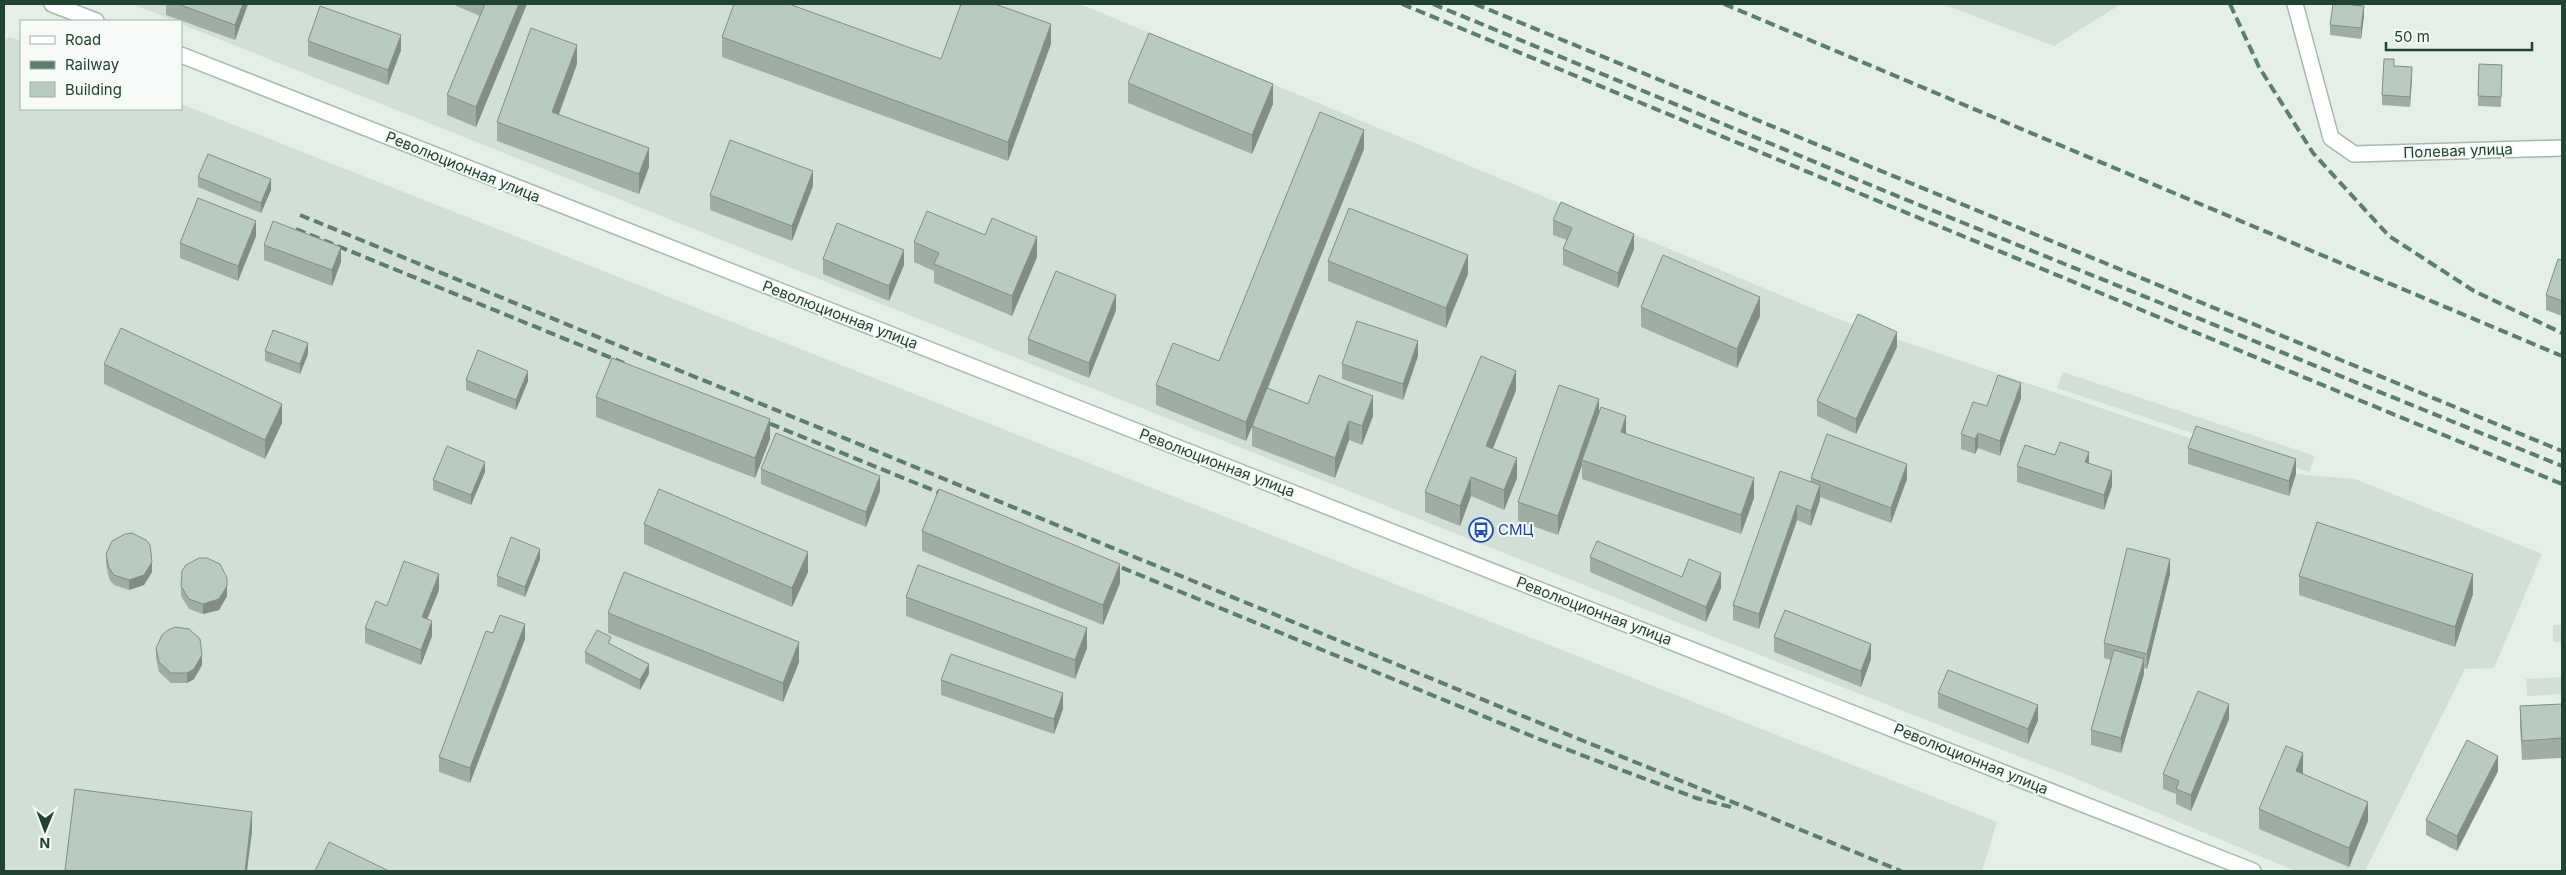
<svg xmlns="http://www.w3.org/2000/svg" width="2566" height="875" font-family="Inter,sans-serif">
	<rect width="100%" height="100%" fill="#e4efe8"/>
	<!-- built -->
	<path fill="#d2dfd6" d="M132 4H1080L1843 321 2296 474 2355 479 2542 554 2494 668 2465 669 2365 871H2295L2072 777 1714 637 181 24V21H175Z
		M1942 4H2121L2054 46Z
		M10 37 21 41V109H181V104L1997 822 1982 871H4V39Z
		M2063 372 2315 456 2309 472 2057 388Z
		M2553 625H2562V642H2553Z
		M2562 677V694L2527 696 2526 679Z"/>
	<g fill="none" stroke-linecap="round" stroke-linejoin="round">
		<!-- street casing -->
		<g stroke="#a6b8ae" stroke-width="18">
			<path id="street" d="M2295 4 2331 138 2354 154 2562 148"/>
		</g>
		<!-- secondary casing -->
		<g stroke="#a2bcad" stroke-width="18">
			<path id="secondary" d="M52 4 96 21
				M181 55 2253 871"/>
		</g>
		<!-- street -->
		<use href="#street" stroke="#fff" stroke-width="15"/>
		<!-- secondary -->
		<use href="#secondary" stroke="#fff" stroke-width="15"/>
		<!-- rail -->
		<path stroke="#5c7e6d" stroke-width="4" stroke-dasharray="10 5" stroke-linecap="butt" d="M1402 4 2562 484
			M1433 4 1902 198 2562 466
			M1475 4 2562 451
			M1724 4 2562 356
			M2230 4 2259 67 2313 153 2389 236 2474 291 2562 333
			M300 215 1901 871
			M296 229 624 363
			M756 418 950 497
			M1108 562 1539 739 1696 798 1731 807"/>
	</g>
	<!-- wall -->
	<path fill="#9faea5" d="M166 4H248L235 40 166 15Z
		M452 4H527L476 127 447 115V95L480 16Z
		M2352 4V5L2364 16 2361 39 2330 35V25Z
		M722 37 941 59 1051 44 1008 161 722 57Z
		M308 41 401 50 388 85 308 56Z
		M577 64 559 115 649 167 639 194 497 141V122Z
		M2479 64 2502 65 2501 107 2478 106Z
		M2394 66 2412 77 2410 107 2382 105V95Z
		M1128 83 1273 104 1252 154 1128 103Z
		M1364 149 1268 388 1308 404 1373 416 1362 445 1349 440 1335 478 1252 446V427L1246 441 1156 405V385L1219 361Z
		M198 177 271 190 261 213 198 187Z
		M813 186 792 241 710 210V195Z
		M1553 220 1634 249 1618 288 1563 265V249L1567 240 1553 235Z
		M256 236 238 281 180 258V243Z
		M914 242 1037 257 1012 316 934 283V271L914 262Z
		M264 245 341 262 332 286 264 260Z
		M823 259 904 265 889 301 823 274Z
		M2562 260V316L2546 310V295Z
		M1328 261 1468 274 1446 328 1328 281Z
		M1641 307 1760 316 1737 368 1641 327Z
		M1116 310 1089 378 1028 354V339Z
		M1897 347 1856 434 1817 416V401Z
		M265 351 308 354 300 374 265 361Z
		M1418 356 1403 400 1342 379V364Z
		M104 364 282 423 265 459 104 384Z
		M466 380 528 381 516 410 466 390Z
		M1516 390 1493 449 1517 478 1504 510 1471 496 1460 526 1425 512V492Z
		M596 397 770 439 755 478 596 417Z
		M2021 398 2000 456 1978 448 1975 454 1961 449V434L1987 406Z
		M1599 413 1626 434 1754 498 1741 534 1582 479V465L1558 535 1518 521V502Z
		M2188 448 2296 474 2289 496 2188 464Z
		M2055 455 2089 464 2112 486 2104 510 2017 482V466Z
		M761 469 880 491 866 527 761 484Z
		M485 472 471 505 433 490V480Z
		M1811 478 1907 479 1891 523 1820 497V500L1811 526 1797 520 1759 629 1733 620V605L1811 482Z
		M644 524 808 572 792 607 644 544Z
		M922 531 1120 583 1103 625 922 551Z
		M106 554 152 572 144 585 129 590 114 585 109 579 106 564Z
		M1590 557 1682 577 1721 588 1706 622 1590 572Z
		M540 559 525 597 497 586V576Z
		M2170 574 2147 669 2144 668V674L2121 753 2091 745V730L2111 660 2104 658V643Z
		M2299 576 2473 594 2455 647 2299 595Z
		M181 586 227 596 219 610 203 614 189 609 181 596Z
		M439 590 427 619 432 636 421 665 365 643V628L387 606Z
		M906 597 1087 648 1075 679 906 616Z
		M608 613 799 662 783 702 608 633Z
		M493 633 525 639 470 783 439 772V757Z
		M1774 637 1871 659 1861 687 1774 652Z
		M611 644 649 674 640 690 585 663V652Z
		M156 648 202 665 194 679 187 683H171L159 672 156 658Z
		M941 680 1063 709 1054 734 941 695Z
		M1938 693 2038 720 2028 744 1938 708Z
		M2562 704V758L2522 760 2520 726V706Z
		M2229 719 2191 811 2176 804V794L2163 789V774Z
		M2498 771 2457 851 2426 835V820Z
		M2303 773V774L2368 821 2349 867 2259 829V809Z"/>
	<!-- shaded-wall -->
	<path fill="#828d86" d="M243 4H248L235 40V25Z
		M519 4H527L476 127V107Z
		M2364 6V16L2361 39V28Z
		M1051 24V44L1008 161V142Z
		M401 35V50L388 85V70Z
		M577 45V64L552 132V112Z
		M2412 67V77L2410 107V97Z
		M1273 84V104L1252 154V135Z
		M1364 130V149L1246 441V422Z
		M649 148V167L639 194V174Z
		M813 171V186L792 241V226Z
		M271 179V190L261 213V203Z
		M256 221V236L238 281V266Z
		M1634 234V249L1618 288V273Z
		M1037 237V257L1012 316V296Z
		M341 247V262L332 286V270Z
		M904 250V265L889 301V286Z
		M1468 255V274L1446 328V308Z
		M1116 295V310L1089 378V363Z
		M1760 297V316L1737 368V349Z
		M1897 332V347L1856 434V419Z
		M1418 341V356L1403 400V384Z
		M308 343V354L300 374V364Z
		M528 371V381L516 410V400Z
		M1516 371V390L1486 465V446Z
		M2021 383V398L2000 456V441Z
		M1373 396V416L1362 445V426Z
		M1599 399V419L1582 460V465L1558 535V516Z
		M282 404V423L265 459V440Z
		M1626 416V435L1621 432Z
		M770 419V439L755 478V458Z
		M1349 421V440L1335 478V458Z
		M1978 433V448L1975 454V439Z
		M2089 452V467L2085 462Z
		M1517 458V478L1504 510V490Z
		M2296 459V474L2289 496V481Z
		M485 462V472L471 505V495Z
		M1907 464V479L1891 523V508Z
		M2112 471V486L2104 510V495Z
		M880 476V491L866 527V512Z
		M1471 477V496L1460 526V506Z
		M1754 478V498L1741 534V515Z
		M1820 485V500L1811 526V511Z
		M1797 505V520L1759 629V614Z
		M540 549V559L525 597V587Z
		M808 552V572L792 607V588Z
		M2170 559V574L2147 669V654Z
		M152 562V572L144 585 129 590V580Z
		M1120 564V583L1103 625V605Z
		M1721 573V588L1706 622V607Z
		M439 574V590L422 632V617Z
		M2473 574V594L2455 647V627Z
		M227 578V596L219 610 203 614V604Z
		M432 621V636L421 665V650Z
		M525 624V639L470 783V768Z
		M1087 628V648L1075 679V660Z
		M799 642V662L783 702V683Z
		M1871 644V659L1861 687V671Z
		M202 655V665L194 679 187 683V673Z
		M2144 659V674L2121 753V738Z
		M649 664V674L640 690V680Z
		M1063 693V709L1054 734V719Z
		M2229 704V719L2191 811V795Z
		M2038 705V720L2028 744V729Z
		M2303 753V773L2296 790V771Z
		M2498 756V771L2457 851V836Z
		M2368 802V821L2349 867V848Z
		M252 812V832L247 871H245Z"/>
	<!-- building -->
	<path fill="#b9cac0" stroke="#828d86" d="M178 4H243L235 25Z
		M485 4H519L476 107 447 95Z
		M734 4H789L941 59 961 4H995L1051 24 1008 142 722 37Z
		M2333 4H2352V5L2364 6 2361 28 2330 25Z
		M320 6 401 35 388 70 308 41Z
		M531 28 577 45 552 112 649 148 639 174 497 122Z
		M1149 33 1273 84 1252 135 1128 83Z
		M2384 59H2394V66L2412 67 2410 97 2382 95Z
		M2479 64 2502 65 2501 97 2478 96Z
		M1320 112 1364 130 1246 422 1156 385 1173 343 1219 361Z
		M730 140 813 171 792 226 710 195Z
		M208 154 271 179 261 203 198 177Z
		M198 198 256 221 238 266 180 243Z
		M1561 202 1634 234 1618 273 1563 249 1572 228 1553 220Z
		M1349 208 1468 255 1446 308 1328 261Z
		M927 211 985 235 992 218 1037 237 1012 296 934 264 939 253 914 242Z
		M273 221 341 247 332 270 264 245Z
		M837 223 904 250 889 286 823 259Z
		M1663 255 1760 297 1737 349 1641 307Z
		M2558 259 2562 260V301L2546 295Z
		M1056 271 1116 295 1089 363 1028 339Z
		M1858 314 1897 332 1856 419 1817 401Z
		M1357 321 1418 341 1403 384 1342 364Z
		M121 328 282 404 265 440 104 364Z
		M273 330 308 343 300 364 265 351Z
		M478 350 528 371 516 400 466 380Z
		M1481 356 1516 371 1486 446 1517 458 1504 490 1471 477 1460 506 1425 492Z
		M612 358 770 419 755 458 596 397Z
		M1319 375 1373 396 1362 426 1349 421 1335 458 1252 426 1267 388 1308 404Z
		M1998 375 2021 383 2000 441 1978 433 1975 439 1961 434 1973 402 1987 406Z
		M1559 385 1599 399 1558 516 1518 502Z
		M1601 407 1626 416 1621 432 1754 478 1741 515 1582 460Z
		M2196 426 2296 459 2289 481 2188 448Z
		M776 433 880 476 866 512 761 469Z
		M1827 434 1907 464 1891 508 1811 478Z
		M2060 442 2089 452 2085 462 2112 471 2104 495 2017 466 2025 445 2055 455Z
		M447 446 485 462 471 495 433 480Z
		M1780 471 1820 485 1811 511 1797 505 1759 614 1733 605Z
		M659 489 808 552 792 588 644 524Z
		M939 489 1120 564 1103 605 922 531Z
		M2317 522 2473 574 2455 627 2299 576Z
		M132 533 146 540 150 545 152 562 144 575 129 580 114 575 109 568 106 554 112 541 125 534Z
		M511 537 540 549 525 587 497 576Z
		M1597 541 1682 577 1689 559 1721 573 1706 607 1590 557Z
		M2127 548 2170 559 2147 654 2104 643Z
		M199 558H207L220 564 227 578V586L219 599 203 604 189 599 181 586 182 571 186 565Z
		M404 561 439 574 422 617 432 621 421 650 365 628 376 601 387 606Z
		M918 565 1087 628 1075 660 906 597Z
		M624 572 799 642 783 683 608 613Z
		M1785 610 1871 644 1861 671 1774 637Z
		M500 615 525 624 470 768 439 757 486 631 493 633Z
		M175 627 189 629 200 639 202 655 194 669 187 673H171L159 662 156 648 162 635 168 630Z
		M597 630 611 637 608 643 649 664 640 680 585 652Z
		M2114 650 2144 659 2121 738 2091 730Z
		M951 654 1063 693 1054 719 941 680Z
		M1948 670 2038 705 2028 729 1938 693Z
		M2198 691 2229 704 2191 795 2176 789 2179 781 2163 774Z
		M2562 704V738L2522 741 2520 706Z
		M2467 740 2498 756 2457 836 2426 820Z
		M2286 746 2303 753 2296 771 2368 802 2349 848 2259 809Z
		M75 789 252 812 245 871H74L65 870Z
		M329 842 389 871H315Z"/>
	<!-- icons -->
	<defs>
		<g id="bus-ring" transform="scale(1.25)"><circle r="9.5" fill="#f6fbf7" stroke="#1a4fb4" stroke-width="1.5"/><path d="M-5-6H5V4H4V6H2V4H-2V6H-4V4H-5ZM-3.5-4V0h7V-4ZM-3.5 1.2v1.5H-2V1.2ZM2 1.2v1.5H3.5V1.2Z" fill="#1a4fb4"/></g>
	</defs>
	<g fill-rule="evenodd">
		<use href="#bus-ring" x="1481" y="530"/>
	</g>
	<g text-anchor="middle" stroke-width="4" stroke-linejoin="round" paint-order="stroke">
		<!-- street labels -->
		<g font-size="15" fill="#214332" stroke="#f6fbf7">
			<text transform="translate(2458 151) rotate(-2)" y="5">Полевая улица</text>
			<text transform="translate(463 167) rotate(22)" y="5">Революционная улица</text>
			<text transform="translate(840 315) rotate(21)" y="5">Революционная улица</text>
			<text transform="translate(1217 463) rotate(21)" y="5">Революционная улица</text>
			<text transform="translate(1594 611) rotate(21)" y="5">Революционная улица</text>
			<text transform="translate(1971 759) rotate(22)" y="5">Революционная улица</text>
		</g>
		<!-- transit labels -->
		<g font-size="15" fill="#164399" stroke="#f6fbf7" text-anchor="start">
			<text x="1498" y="535">СМЦ</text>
		</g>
	</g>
	<!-- border -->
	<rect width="2566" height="875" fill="none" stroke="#214332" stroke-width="10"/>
	<!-- legend -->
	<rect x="20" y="20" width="162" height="90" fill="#f6fbf7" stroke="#a1b1a8"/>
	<rect x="30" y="36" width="25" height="8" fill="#ffffff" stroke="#a1b1a8"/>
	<text x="65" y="45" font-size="15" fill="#214332">Road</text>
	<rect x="30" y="61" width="25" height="8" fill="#5c7e6d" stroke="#a1b1a8"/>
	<text x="65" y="70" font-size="15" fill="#214332">Railway</text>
	<rect x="30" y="82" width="25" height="15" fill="#b9cac0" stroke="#a1b1a8"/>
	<text x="65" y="95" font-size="15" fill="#214332">Building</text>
	<!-- north arrow -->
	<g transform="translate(45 830) rotate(181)" stroke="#f6fbf7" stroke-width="4" paint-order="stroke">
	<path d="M0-4L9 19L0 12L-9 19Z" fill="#214332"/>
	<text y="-8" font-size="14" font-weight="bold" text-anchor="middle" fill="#214332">N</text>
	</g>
	<!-- scale -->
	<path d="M2386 42v8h146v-8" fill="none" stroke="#214332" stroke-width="2.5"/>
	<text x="2394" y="42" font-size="15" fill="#214332" stroke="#f6fbf7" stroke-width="4" paint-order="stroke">50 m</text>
</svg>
